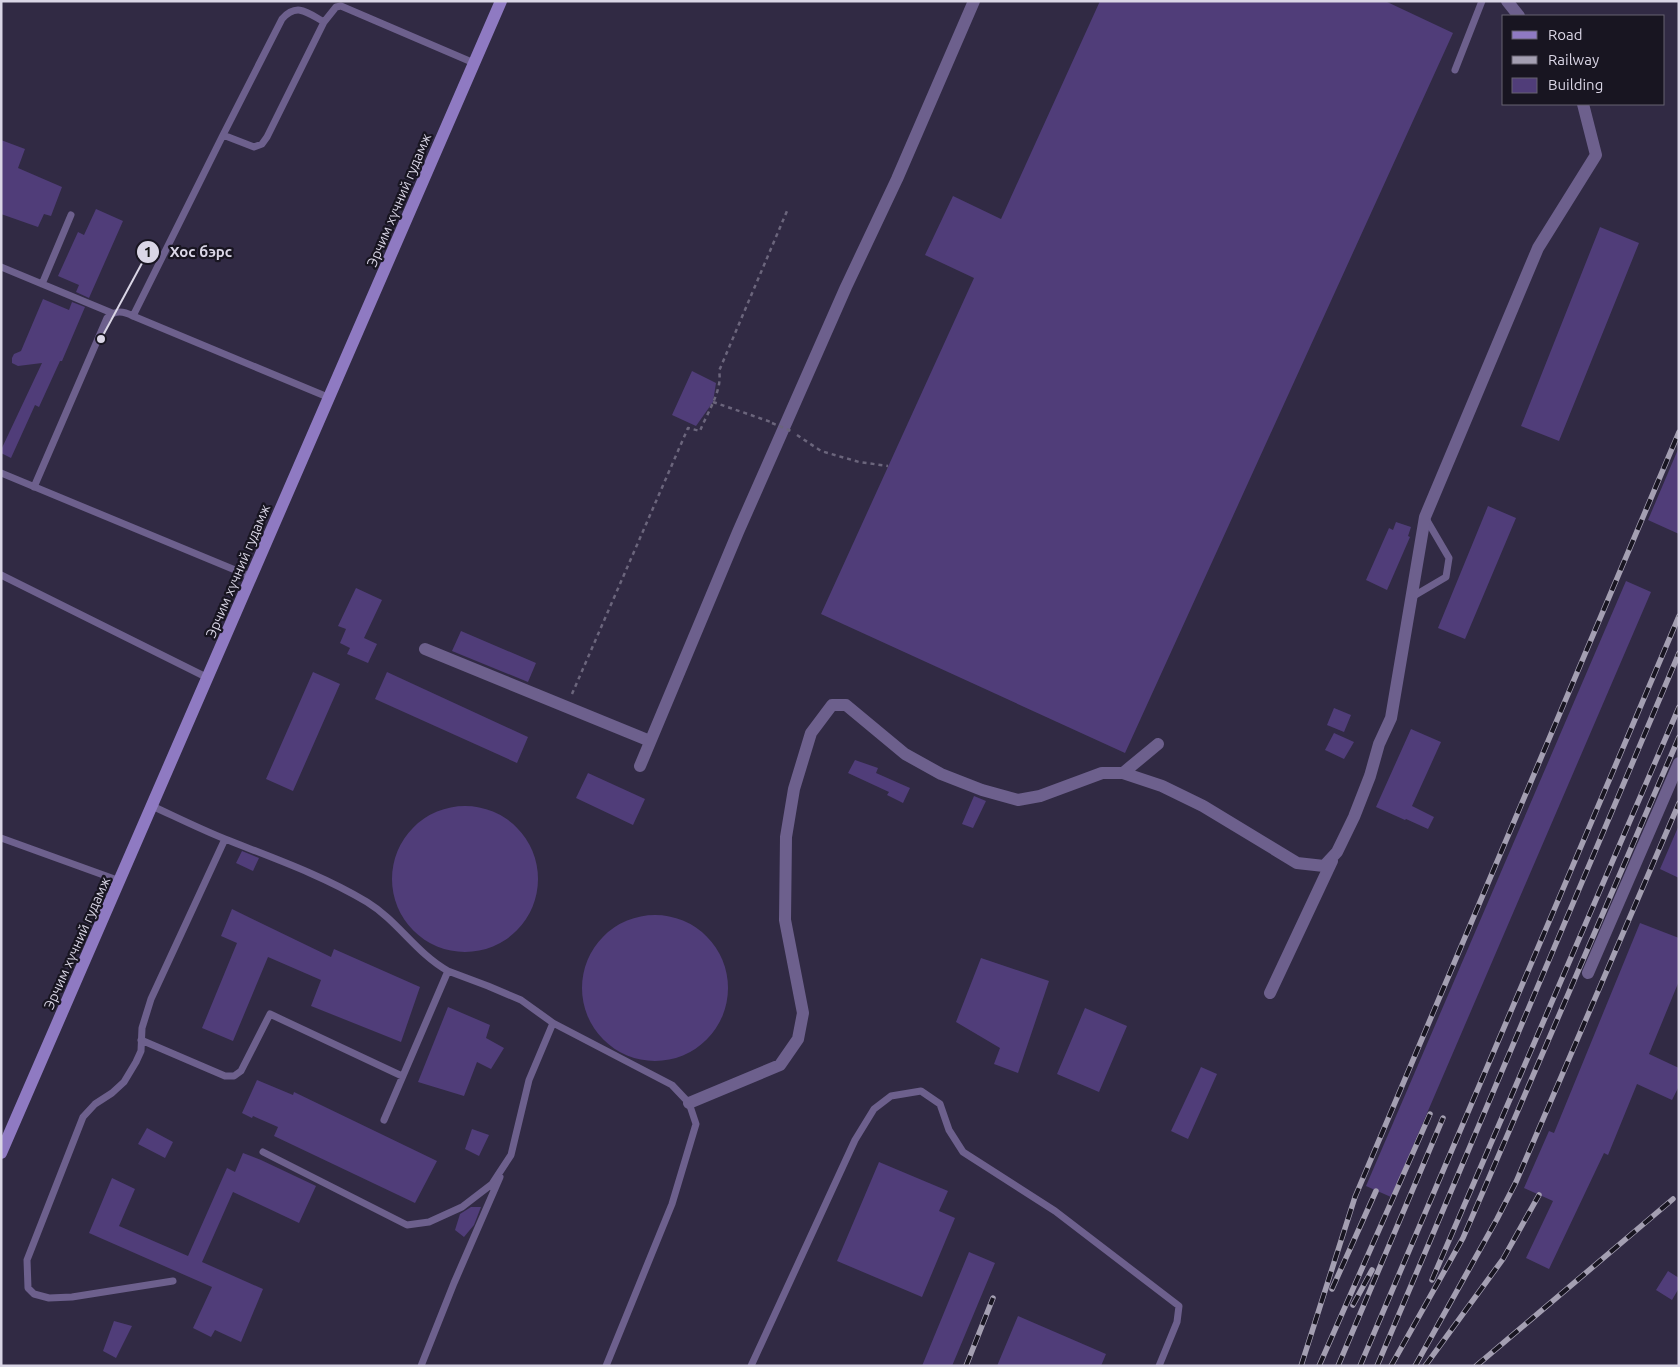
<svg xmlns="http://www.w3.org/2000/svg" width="1680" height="1367" font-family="Ubuntu,sans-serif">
	<rect width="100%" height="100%" fill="#312a44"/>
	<!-- building -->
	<path fill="#503d79" d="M1100 1H1385L1453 33 1125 753 821 614 974 278 925 255 953 196 1001 219Z
		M1 140 25 149 18 168 62 187 51 216 44 214 38 227 1 214Z
		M96 209 123 221 89 298 76 292 79 285 58 276 78 232 84 235Z
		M1600 227 1639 243 1559 441 1521 426Z
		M43 299 69 310 72 302 85 307 62 361H60L39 407 35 405 11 458 1 453V450L42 363 18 366 12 363V358L14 354 21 351Z
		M692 371 716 383 713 402 696 426 672 415Z
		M1679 447V534L1648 520Z
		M1488 506 1516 518 1465 639 1438 628Z
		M1396 522 1411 527 1408 536 1410 537 1387 590 1366 580 1389 528 1393 530Z
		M1626 581 1651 592 1391 1197 1366 1186Z
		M356 588 382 600 364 638 377 644 368 663 347 654 350 648 340 643 346 629 338 626Z
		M461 631 536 663 528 682 452 651Z
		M313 672 340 684 293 791 266 779Z
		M387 672 528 737 517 763 375 699Z
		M1334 708 1351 715 1344 732 1327 725Z
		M1411 729 1441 742 1412 806 1434 817 1428 829 1406 819 1405 820 1376 807Z
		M1334 733 1354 742 1344 759 1325 750Z
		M855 760 878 768 876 773 910 788 903 803 887 795 889 792 848 773Z
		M588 773 645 799 633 825 576 798Z
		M974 796 986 801 973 828 962 824Z
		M392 879a73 73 0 1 1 146 0a73 73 0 1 1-146 0Z
		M1679 825V878L1660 869Z
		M242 851 259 858 253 871 236 863Z
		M232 909 331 957 334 949 420 987 401 1042 311 1006 321 980 268 957 233 1041 202 1028 237 943 221 936Z
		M582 988a73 73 0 1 1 146 0a73 73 0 1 1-146 0Z
		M1640 923 1679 938V981L1649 1054 1679 1068V1086L1672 1100 1637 1084 1608 1155 1604 1153 1549 1269 1526 1258 1553 1201 1524 1188 1549 1131 1554 1133Z
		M981 958 1049 981 1018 1073 994 1064 1000 1048 956 1022Z
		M448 1007 490 1025 486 1038 504 1048 491 1069 477 1062 464 1096 418 1082Z
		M1085 1008 1127 1026 1099 1092 1057 1074Z
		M1201 1067 1217 1074 1188 1139 1171 1131Z
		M257 1080 293 1095 294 1092 437 1161 415 1203 274 1136 278 1127 253 1116 252 1118 242 1113Z
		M147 1128 173 1142 165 1158 138 1144Z
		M472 1129 489 1135 479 1156 465 1149Z
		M243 1153 261 1160 316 1186 299 1223 233 1192 202 1262 263 1289 241 1342 215 1330 211 1337 193 1328 212 1287 89 1233 112 1178 135 1189 119 1226 188 1256 227 1168 235 1172Z
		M879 1162 948 1191 939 1211 955 1218 922 1297 837 1261Z
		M471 1207H481L474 1225 464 1237 455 1230 460 1214Z
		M969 1252 995 1263 952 1366H922Z
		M1668 1271 1679 1278V1288L1672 1300 1656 1290Z
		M1018 1316 1106 1354 1101 1366H997Z
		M114 1321 132 1326 116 1358 103 1351Z"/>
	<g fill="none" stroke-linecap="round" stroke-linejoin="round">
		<!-- path -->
		<path stroke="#6b657c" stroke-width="2.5" stroke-dasharray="4 4" stroke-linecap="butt" d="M713 402 771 422
			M797 435 821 451 859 462 888 466
			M572 694 688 428 700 431C707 413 723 390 719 371L787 211"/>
		<!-- lane -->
		<path stroke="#6d608d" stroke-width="7" d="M1455 70 1482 1
			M223 135 282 19C297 2 308 13 324 22
			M1 267 112 313
			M42 284 71 215
			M330 398 133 316 223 135 254 147 262 144 267 137 324 22 336 7 341 6 474 63
			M1 473 252 577
			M34 487 107 318C115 310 123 311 133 316
			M1 575 208 678
			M1412 597 1446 577 1449 558 1425 517
			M152 806C176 817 200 829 225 839 273 858 322 875 367 902 398 921 416 953 448 971L384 1120
			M1 838 120 881
			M448 971 488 986 521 1000 553 1023 672 1085 689 1103 696 1124 672 1204 606 1366
			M141 1040 225 1076H234L241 1071 270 1014 402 1076
			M263 1152 407 1225 429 1222 462 1207 492 1184 511 1155 529 1080 553 1023
			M173 1281 72 1297 49 1298 34 1294 28 1288 27 1260 83 1117 95 1104 112 1093 124 1082 136 1062 141 1051 142 1028 151 999 225 839
			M421 1366 454 1283 500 1177
			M751 1366 855 1140 874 1109 891 1096 921 1091 940 1104 949 1130 963 1152 1055 1211 1179 1306 1177 1322 1159 1366"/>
		<!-- street -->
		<path stroke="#6d608d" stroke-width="12" d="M1507 1 1519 16
			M425 649 650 741
			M640 766 738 532 846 287 897 179 974 1
			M1123 773 1162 786 1203 806 1297 863 1324 866 1337 852 1354 817 1370 776 1379 744 1391 718 1425 517 1538 248 1596 155 1583 104
			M1588 973 1679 763
			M1270 993 1332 861
			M689 1103 780 1065 798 1039 803 1013 785 920 786 837 794 789 811 733 832 705H846L905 754 941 774 982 790 1018 800 1040 796 1102 773H1123L1158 744"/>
		<!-- secondary -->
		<path stroke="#8f7ac2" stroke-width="12" d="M1 1153 501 1"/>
		<!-- rail casing -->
		<g stroke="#a49fb2" stroke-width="5.5">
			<path id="rail" d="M1432 1280 1679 707
				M1332 1289 1376 1191
				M1353 1305 1372 1270
				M966 1366 993 1298
				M1301 1366 1355 1197 1679 432
				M1319 1366 1430 1114
				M1338 1366 1443 1118
				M1360 1366 1679 616
				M1377 1366 1679 653
				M1391 1366 1463 1238 1679 737
				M1415 1366 1497 1219 1516 1182 1679 803
				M1425 1366 1503 1259 1539 1195
				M1476 1366 1673 1199"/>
		</g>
		<!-- rail -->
		<use href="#rail" stroke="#181521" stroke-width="4" stroke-dasharray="11" stroke-linecap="butt"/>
		<!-- path-bridge -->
		<path stroke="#6b657c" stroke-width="2.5" stroke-dasharray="4 4" stroke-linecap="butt" d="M772 423 791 431"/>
	</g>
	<g text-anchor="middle" stroke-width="4.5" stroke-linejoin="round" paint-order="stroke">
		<!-- street labels -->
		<g font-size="14" fill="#dad6e6" stroke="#181521">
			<text transform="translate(399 200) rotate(-67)" y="5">Эрчим хүчний гудамж</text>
			<text transform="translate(238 571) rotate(-67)" y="5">Эрчим хүчний гудамж</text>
			<text transform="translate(77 943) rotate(-66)" y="5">Эрчим хүчний гудамж</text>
		</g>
	</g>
	<!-- callouts -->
	<path fill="none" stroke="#dad6e6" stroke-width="2" d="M101 339L148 252"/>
	<g fill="#dad6e6" stroke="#181521" stroke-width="2">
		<circle cx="101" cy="339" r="5"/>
		<circle cx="148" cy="252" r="12"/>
	</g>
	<g font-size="15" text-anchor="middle" font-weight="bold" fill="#111">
		<text x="148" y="257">1</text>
	</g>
	<g font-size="15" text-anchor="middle" font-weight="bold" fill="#dad6e6" stroke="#181521" stroke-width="4.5" stroke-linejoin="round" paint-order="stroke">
		<text x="201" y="257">Хос бэрс</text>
	</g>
	<!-- border -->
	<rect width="1680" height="1367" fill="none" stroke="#dad6e6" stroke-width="5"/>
	<!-- legend -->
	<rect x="1502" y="15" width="162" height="90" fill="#181521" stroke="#666270"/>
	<rect x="1512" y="31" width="25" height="8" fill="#8f7ac2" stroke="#666270"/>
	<text x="1548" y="40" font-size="15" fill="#dad6e6">Road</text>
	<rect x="1512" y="56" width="25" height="8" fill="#a49fb2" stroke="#666270"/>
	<text x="1548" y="65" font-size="15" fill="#dad6e6">Railway</text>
	<rect x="1512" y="78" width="25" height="15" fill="#503d79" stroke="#666270"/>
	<text x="1548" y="90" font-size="15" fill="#dad6e6">Building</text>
</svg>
